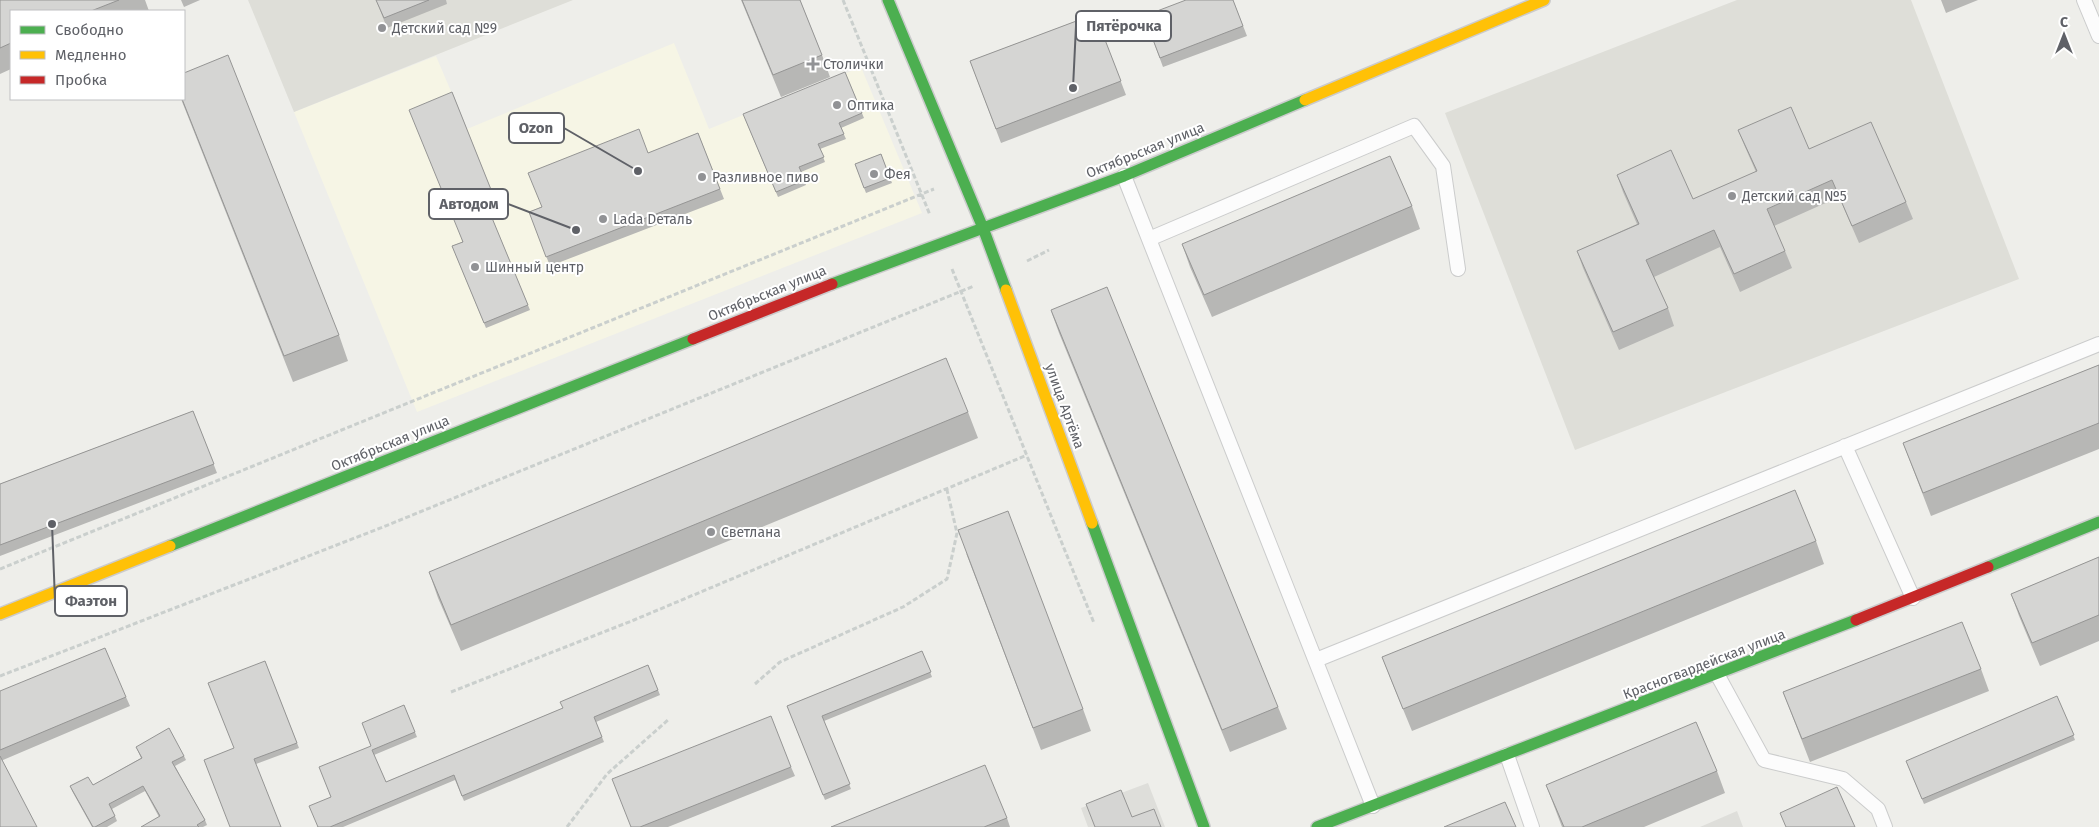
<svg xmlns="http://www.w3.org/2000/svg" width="2099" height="827" font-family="'Fira Sans',sans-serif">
	<rect width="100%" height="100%" fill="#eeeeea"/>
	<!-- commercial -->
	<path fill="#f6f5e5" d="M674 43 709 129 861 67 922 213 417 412 294 112 436 56 467 129Z"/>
	<!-- industrial -->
	<path fill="#dededa" d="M1148 783 1165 827H1088L1081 808Z
		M1737 811 1743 827H1700Z"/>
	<!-- education -->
	<path fill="#deded8" d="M248 0H573L294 112Z
		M1737 0H1911L2019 279 1575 450 1445 113Z"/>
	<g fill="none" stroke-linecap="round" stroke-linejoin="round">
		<!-- lane casing -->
		<g stroke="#cbcccc" stroke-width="16">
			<path id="lane" d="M2084 0 2099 36
				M1124 176 1373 806
				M1149 239 1414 126 1443 166 1458 269
				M1845 446 1913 598
				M1316 660 2099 344
				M1717 674 1764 760 1843 779 1878 809 1885 827
				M1507 755 1532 827"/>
		</g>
		<!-- fast casing -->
		<g stroke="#cbcbcc" stroke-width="14">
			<path id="fast" d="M888 0 983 228 1006 290
				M832 284 1124 176 1305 100
				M1092 523 1204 827
				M170 546 693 339
				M1988 567 2099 522
				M1317 827 1856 620"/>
		</g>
		<!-- slow casing -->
		<g stroke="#cbcbcc" stroke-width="14">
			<path id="slow" d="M1305 100 1544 0
				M1006 290 1092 523
				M0 614 170 546"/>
		</g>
		<!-- jam casing -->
		<g stroke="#cbcbcc" stroke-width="14">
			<path id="jam" d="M693 339 832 284
				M1856 620 1988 567"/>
		</g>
		<!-- path -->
		<path stroke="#cacfcd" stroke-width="3" stroke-dasharray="5 2.5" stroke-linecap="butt" d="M843 0 930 215
			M1027 261 1049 250
			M952 269 1094 623
			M0 569 934 189
			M0 676 383 527 974 286
			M755 684 780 662 903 607 947 579 957 533 947 490
			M451 692 634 620 1027 455
			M567 827 607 774 668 720"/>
		<!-- lane -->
		<use href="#lane" stroke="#fcfcfc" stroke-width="14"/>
		<!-- fast -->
		<use href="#fast" stroke="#4caf50" stroke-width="11"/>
		<!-- slow -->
		<use href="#slow" stroke="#ffc107" stroke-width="11"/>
		<!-- jam -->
		<use href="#jam" stroke="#c62828" stroke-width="11"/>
	</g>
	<!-- wall -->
	<path fill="#b7b7b5" d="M0 0H145L149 11H11V69L0 74Z
		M181 0H200L184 7Z
		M376 0H446L447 4 387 28Z
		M741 0H800L822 55 830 77 781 97Z
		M1233 0 1247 36 1163 67 1144 16Z
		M1941 0H1978L1946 13Z
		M1095 14 1126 95 1001 143 970 61Z
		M845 72 864 118 841 128 846 139 820 149 825 162 801 172 806 185 778 197 745 119Z
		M452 92 496 202 487 206 530 310 486 328 452 246 462 242Z
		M181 99H184L339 335 348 361 293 382Z
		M1738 130 1809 149 1906 202 1913 219 1859 243 1839 197 1774 226 1785 251 1792 268 1740 292 1720 247 1654 277 1668 308 1674 326 1619 350 1583 268 1577 251 1637 224 1623 192 1617 175 1693 199 1756 172 1745 147Z
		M698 133 724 199 550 266 529 212 541 207 648 153Z
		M881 154 892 183 866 193 855 164Z
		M1412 206 1420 229 1212 317 1190 267 1182 244Z
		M1051 311 1278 707 1287 729 1230 752 1059 333Z
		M2099 365V449L1931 516 1903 443Z
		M193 411 217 473 0 556V484Z
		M968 412 978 438 461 651 438 598 429 572Z
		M1816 541 1824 564 1412 731 1391 680 1382 657Z
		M966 553 1083 709 1091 731 1041 750Z
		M2099 557V641L2040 666 2019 616 2011 594Z
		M922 651 932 677 824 721 851 789 825 800 787 706Z
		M265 661 299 748 256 764 234 748Z
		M648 665 660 695 596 722 604 742 464 801 455 780 343 827H317L331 797 404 705 417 737 374 755 386 782 563 708Z
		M1981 669 1989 691 1810 762 1783 692Z
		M0 691 126 697 130 706 3 760 0 827Z
		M2057 696 2075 740 1924 804 1908 766Z
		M136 747 184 756 186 760 175 766 205 820 207 825 203 827H141L159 817 145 791 112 809 117 821 107 827H92L72 791 70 786 93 785 141 758Z
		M791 767 795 776 668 827H631Z
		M1717 771 1725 793 1644 827H1562L1546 785Z
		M1007 818 1010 827H831Z"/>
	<!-- building -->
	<path fill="#d5d5d3" stroke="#959594" d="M0 0H119L91 11H11V43L0 48Z
		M376 0H429L384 18Z
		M742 0H800L822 55 773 75Z
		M1186 0H1233L1243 26 1160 58 1144 16Z
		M1095 14 1121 81 996 129 970 61Z
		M228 55 339 335 284 356 182 99H184V73Z
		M845 72 862 113 839 123 844 134 818 144 824 157 799 167 805 180 776 192 743 114Z
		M452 92 494 197 485 201 528 305 484 323 452 246 463 242 409 110Z
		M1791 107 1809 149 1871 122 1906 202 1852 226 1832 180 1767 209 1785 251 1734 274 1714 230 1646 260 1668 308 1613 332 1577 251 1639 224 1617 175 1671 150 1693 199 1757 171 1738 130Z
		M639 129 648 153 698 133 720 189 546 257 529 212 542 207 528 173Z
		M881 154 890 178 864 188 855 164Z
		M1390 156 1412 206 1204 295 1182 244Z
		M1107 287 1278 707 1222 730 1051 310Z
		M946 358 968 412 451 625 429 572Z
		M2099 365V423L1923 493 1903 443Z
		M193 411 214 464 0 545V484Z
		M1795 490 1816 541 1403 709 1382 657Z
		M1008 511 1083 709 1033 728 958 530Z
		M2099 557V615L2032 643 2011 594Z
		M1962 622 1981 669 1802 739 1783 692Z
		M105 648 126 697 0 750V691Z
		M922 651 931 672 822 716 850 784 823 795 787 706Z
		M265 661 297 743 254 759 281 827H230L204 760 234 748 208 683Z
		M648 665 658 690 594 717 602 737 462 796 454 775 330 827H318L309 806 331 797 319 767 371 746 362 723 404 705 415 732 372 750 386 782 563 708 560 702Z
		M2057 696 2074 735 1922 799 1906 761Z
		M771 716 791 767 640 827H631L612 779Z
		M1696 722 1717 771 1582 827H1564L1546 785Z
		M169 728 184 756 172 762 205 820 197 825 199 827H141L160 816 143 786 109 804 115 816 95 827H93L70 786 88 777 93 785 142 758 136 747Z
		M0 756 37 827H0Z
		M985 765 1007 818 984 827H831Z
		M1837 787 1855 827H1786L1780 813Z
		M1121 790 1132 817 1154 809 1161 827H1095L1086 804Z
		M1505 802 1516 827H1444Z"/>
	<!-- markers -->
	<g fill="#919295" stroke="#fff" stroke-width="2">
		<circle cx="382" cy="28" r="5"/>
		<path d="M810.5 56.5h5v5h5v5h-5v5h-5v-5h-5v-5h5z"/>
		<circle cx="837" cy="105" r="5"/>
		<circle cx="874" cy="174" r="5"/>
		<circle cx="702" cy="177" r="5"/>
		<circle cx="1732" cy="196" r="5"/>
		<circle cx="603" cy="219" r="5"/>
		<circle cx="475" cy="267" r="5"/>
		<circle cx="711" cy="532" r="5"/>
	</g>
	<g text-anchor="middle" stroke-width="4" stroke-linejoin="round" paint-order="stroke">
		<!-- poi labels -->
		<g font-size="14" fill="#5f6167" stroke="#fff" text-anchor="start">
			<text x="392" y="33">Детский сад №9</text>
			<text x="823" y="69">Столички</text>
			<text x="847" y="110">Оптика</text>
			<text x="884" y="179">Фея</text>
			<text x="712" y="182">Разливное пиво</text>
			<text x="1742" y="201">Детский сад №5</text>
			<text x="613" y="224">Lada Dеталь</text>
			<text x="485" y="272">Шинный центр</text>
			<text x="721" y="537">Светлана</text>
		</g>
		<!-- street labels -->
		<g font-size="14" fill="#5f6167" stroke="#fff">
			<text transform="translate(1145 150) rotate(-22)" y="5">Октябрьская улица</text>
			<text transform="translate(767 293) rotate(-22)" y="5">Октябрьская улица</text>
			<text transform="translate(1065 406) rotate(70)" y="5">улица Артёма</text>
			<text transform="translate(390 443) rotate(-22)" y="5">Октябрьская улица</text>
			<text transform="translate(1704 664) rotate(-21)" y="5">Красногвардейская улица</text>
		</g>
	</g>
	<!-- callouts -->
	<path fill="none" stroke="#5f6167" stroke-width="2" d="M1073 88L1076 26M638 171L564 128M576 230L508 204M52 524L55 601"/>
	<g fill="#5f6167" stroke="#fff" stroke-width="2">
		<circle cx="1073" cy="88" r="5"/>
		<circle cx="638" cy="171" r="5"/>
		<circle cx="576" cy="230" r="5"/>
		<circle cx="52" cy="524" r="5"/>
	</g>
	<g fill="#fff" stroke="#5f6167" stroke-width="2">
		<rect x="1076" y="11" width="95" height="30" rx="5"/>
		<rect x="509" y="113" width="55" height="30" rx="5"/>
		<rect x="429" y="189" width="79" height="30" rx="5"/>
		<rect x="55" y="586" width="72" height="30" rx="5"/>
	</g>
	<g font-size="15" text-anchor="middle" font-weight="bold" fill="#5f6167">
		<text x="1124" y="31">Пятёрочка</text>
		<text x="536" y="133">Ozon</text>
		<text x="469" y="209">Автодом</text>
		<text x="91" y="606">Фаэтон</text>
	</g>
	<!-- legend -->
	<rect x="10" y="10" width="175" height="90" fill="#ffffff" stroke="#bfc0c2"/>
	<rect x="20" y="26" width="25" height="8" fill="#4caf50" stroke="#bfc0c2"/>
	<text x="55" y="35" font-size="15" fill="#5f6167">Свободно</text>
	<rect x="20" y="51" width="25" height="8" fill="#ffc107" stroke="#bfc0c2"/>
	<text x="55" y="60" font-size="15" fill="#5f6167">Медленно</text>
	<rect x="20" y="76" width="25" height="8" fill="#c62828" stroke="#bfc0c2"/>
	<text x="55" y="85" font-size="15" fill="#5f6167">Пробка</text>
	<!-- north arrow -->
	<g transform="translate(2064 35)" stroke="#ffffff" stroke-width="4" paint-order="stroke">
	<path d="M0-4L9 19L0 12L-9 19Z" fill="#5f6167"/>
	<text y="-8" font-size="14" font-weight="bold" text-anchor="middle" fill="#5f6167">С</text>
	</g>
</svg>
